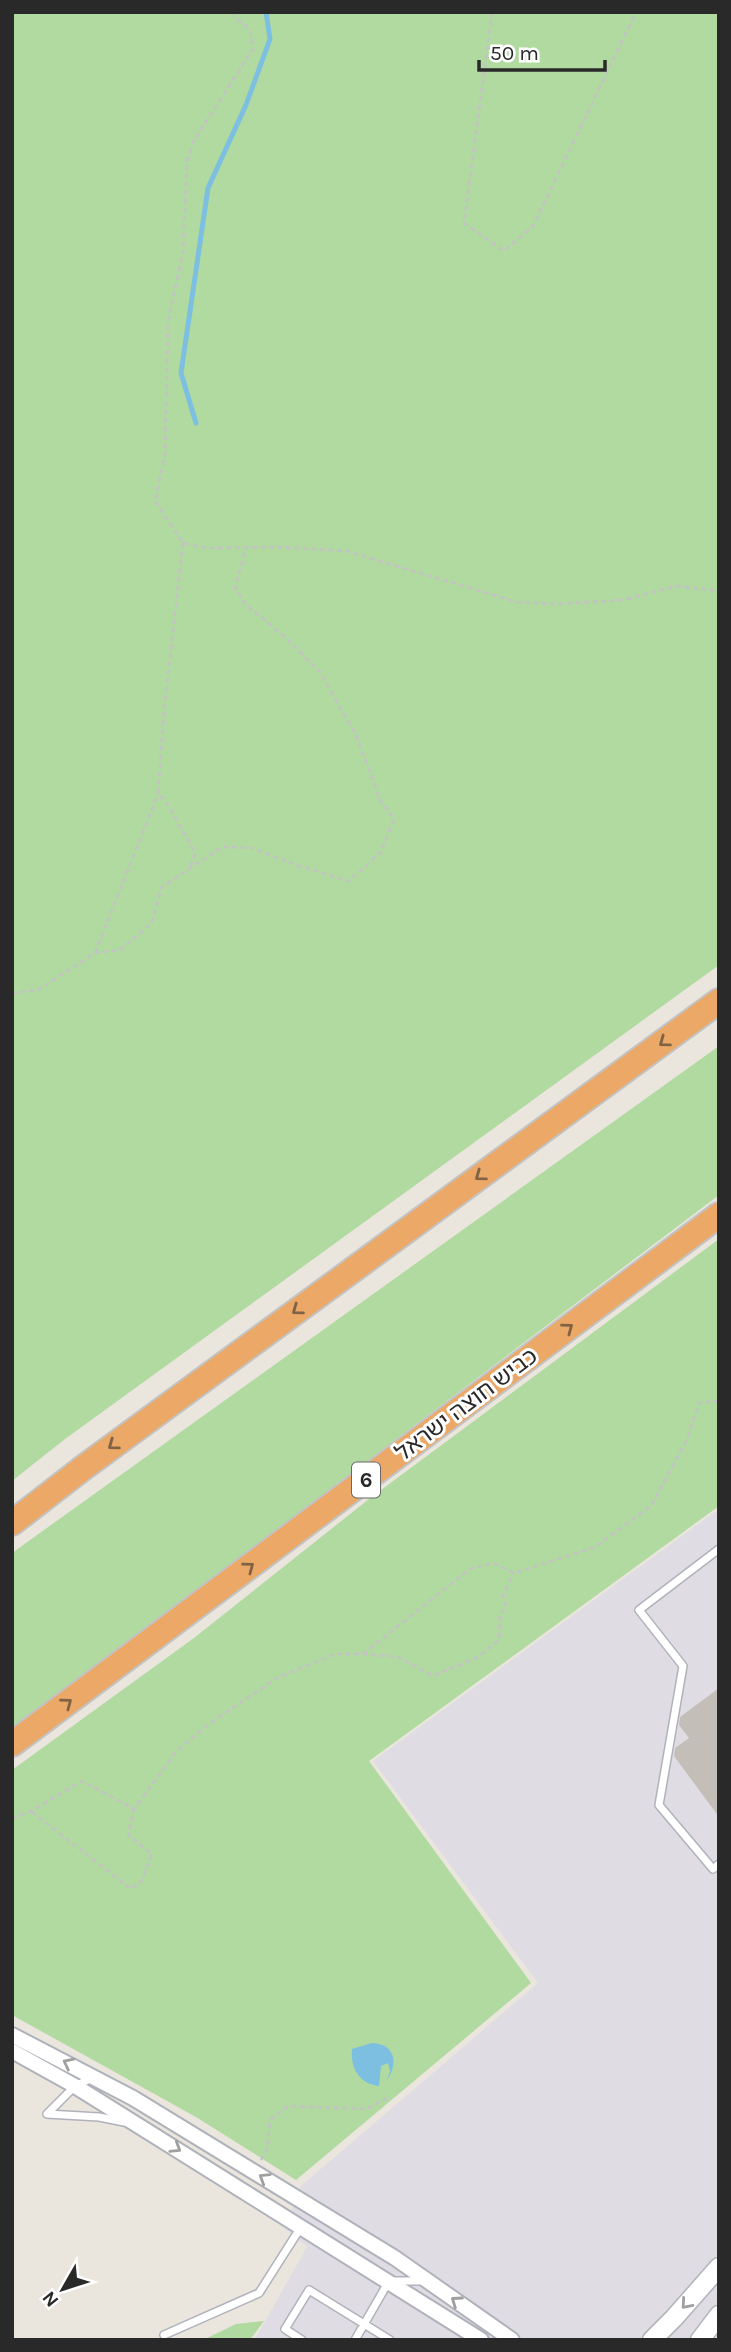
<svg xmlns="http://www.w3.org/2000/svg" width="731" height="2352" font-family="Karla,'Noto Sans Hebrew',sans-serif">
	<rect width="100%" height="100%" fill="#eae5dd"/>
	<!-- industrial -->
	<path fill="#dfdde3" d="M719 1509V2340H257L255 2339 307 2247 285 2229 301 2186 538 1983 373 1761Z"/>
	<!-- green -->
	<path fill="#b0daa0" d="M12 12H719V965L65 1439 12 1481Z
		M719 1046V1195L12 1730V1553Z
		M719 1239V1506L369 1761 531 1983 296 2180 196 2117 12 2015V1770L194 1638 369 1499Z
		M264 2321 250 2340H203L236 2324Z"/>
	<!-- water -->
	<path fill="#7cbfe0" d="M372 2043C395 2044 399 2063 387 2080L390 2071 388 2063 381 2066 379 2086C359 2084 350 2067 352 2049Z"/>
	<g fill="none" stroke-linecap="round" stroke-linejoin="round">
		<!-- stream -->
		<path stroke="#7cbfe0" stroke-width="5" d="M196 423 181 373 208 188 246 105 270 39 266 12"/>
	</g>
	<!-- building -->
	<path fill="#c3bfb8" d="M719 1688V1817L674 1756 675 1748 689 1738 679 1725 680 1717Z"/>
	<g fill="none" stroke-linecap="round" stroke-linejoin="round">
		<!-- service casing -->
		<g stroke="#b0b2bb" stroke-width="10">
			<path id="service" d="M719 1549 639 1610 683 1666 659 1805 713 1869 719 1864
				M94 2077 75 2086 47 2114 99 2117 124 2122
				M164 2335 259 2293 301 2227
				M302 2340 285 2329 309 2290 390 2340
				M355 2340 389 2281H425"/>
		</g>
		<!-- minor casing -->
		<g stroke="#b0b2bb" stroke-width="18">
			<path id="minor" d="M12 2035 133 2098 395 2258 512 2340
				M12 2051 75 2086 481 2340"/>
		</g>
		<!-- tertiary casing -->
		<g stroke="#b0b2bb" stroke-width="21">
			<path id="tertiary" d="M652 2340 674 2318 719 2267
				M700 2340 719 2315"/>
		</g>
		<!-- motorway casing -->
		<g stroke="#c3c3c3" stroke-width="28">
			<path id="motorway" d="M12 1523 83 1468 719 1001
				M12 1744 719 1215"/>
		</g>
		<!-- path -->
		<path stroke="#c3c3c3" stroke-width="2.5" stroke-dasharray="5 3.5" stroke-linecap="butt" d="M234 12 235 17 250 30 253 49 193 142 187 161 183 252 168 321 165 454 155 501 183 543 206 548 277 547 346 551 517 602 555 604 624 600 676 586 719 591
			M492 12 464 223 504 251 533 226 636 12
			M183 543 164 710 158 794 166 801 195 853 190 868
			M95 953 158 794
			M12 993 38 990 95 953 120 950 151 924 162 887 222 847 252 848 299 866 349 881 381 852 394 819 380 800 357 737 320 672 284 636 245 604 235 587 246 548
			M363 1654 398 1657 433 1676 478 1657 499 1640 500 1614 506 1607 503 1595 514 1573
			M32 1812 131 1889 142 1880 152 1854 128 1835 134 1809
			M12 1818 31 1811 82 1781 134 1809 176 1752 206 1726 277 1678 335 1654H363L470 1569 493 1563 514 1573 595 1547 651 1506 687 1439 699 1403 719 1401
			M261 2160 267 2150 270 2120 288 2106 366 2109 389 2097"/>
		<!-- service -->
		<use href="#service" stroke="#fff" stroke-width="7"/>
		<!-- minor -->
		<use href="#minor" stroke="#fff" stroke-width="14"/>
		<!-- tertiary -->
		<use href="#tertiary" stroke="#fff" stroke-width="18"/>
		<!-- motorway -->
		<use href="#motorway" stroke="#eba866" stroke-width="24"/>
	</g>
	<!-- one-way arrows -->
	<defs><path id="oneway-chevron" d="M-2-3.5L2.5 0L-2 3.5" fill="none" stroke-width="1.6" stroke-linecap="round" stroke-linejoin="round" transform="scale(1.75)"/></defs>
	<g stroke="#806244">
		<use href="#oneway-chevron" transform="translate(664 1042) rotate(144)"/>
		<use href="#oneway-chevron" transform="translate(480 1176) rotate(144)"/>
		<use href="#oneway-chevron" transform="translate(297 1310) rotate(144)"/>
		<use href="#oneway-chevron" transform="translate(568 1328) rotate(-37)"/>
		<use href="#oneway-chevron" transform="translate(113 1445) rotate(144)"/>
		<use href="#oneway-chevron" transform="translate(249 1567) rotate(-37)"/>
		<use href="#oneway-chevron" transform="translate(67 1703) rotate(-37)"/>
	</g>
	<g stroke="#9f9f9f">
		<use href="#oneway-chevron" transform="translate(68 2063) rotate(-153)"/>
		<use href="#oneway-chevron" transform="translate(176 2148) rotate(32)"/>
		<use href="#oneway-chevron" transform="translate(264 2178) rotate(-148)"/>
		<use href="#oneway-chevron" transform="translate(456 2301) rotate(-145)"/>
		<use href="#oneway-chevron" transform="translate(686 2304) rotate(131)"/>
	</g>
	<g text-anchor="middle" stroke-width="6" stroke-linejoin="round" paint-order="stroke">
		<!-- shield labels -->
		<rect fill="#fff" stroke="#696969" stroke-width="2" x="352" y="1462.5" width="28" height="35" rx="5"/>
		<g font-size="21" font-weight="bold" fill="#292929">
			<text x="366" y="1487">6</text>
		</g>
		<!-- street labels -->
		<g font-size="23" fill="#292929" stroke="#fff">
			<text transform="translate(466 1404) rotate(-37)" y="8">כביש חוצה ישראל</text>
		</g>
	</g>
	<!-- border -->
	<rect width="731" height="2352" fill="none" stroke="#292929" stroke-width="28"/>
	<!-- north arrow -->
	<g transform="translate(63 2289) rotate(231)" stroke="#ffffff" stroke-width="5" paint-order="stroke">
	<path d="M0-5L12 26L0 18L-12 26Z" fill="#292929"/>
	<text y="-10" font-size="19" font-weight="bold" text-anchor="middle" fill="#292929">N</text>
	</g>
	<!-- scale -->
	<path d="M479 60v10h126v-10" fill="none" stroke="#292929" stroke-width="3.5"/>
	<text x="490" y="60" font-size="21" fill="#292929" stroke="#ffffff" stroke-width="5" paint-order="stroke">50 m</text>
</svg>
